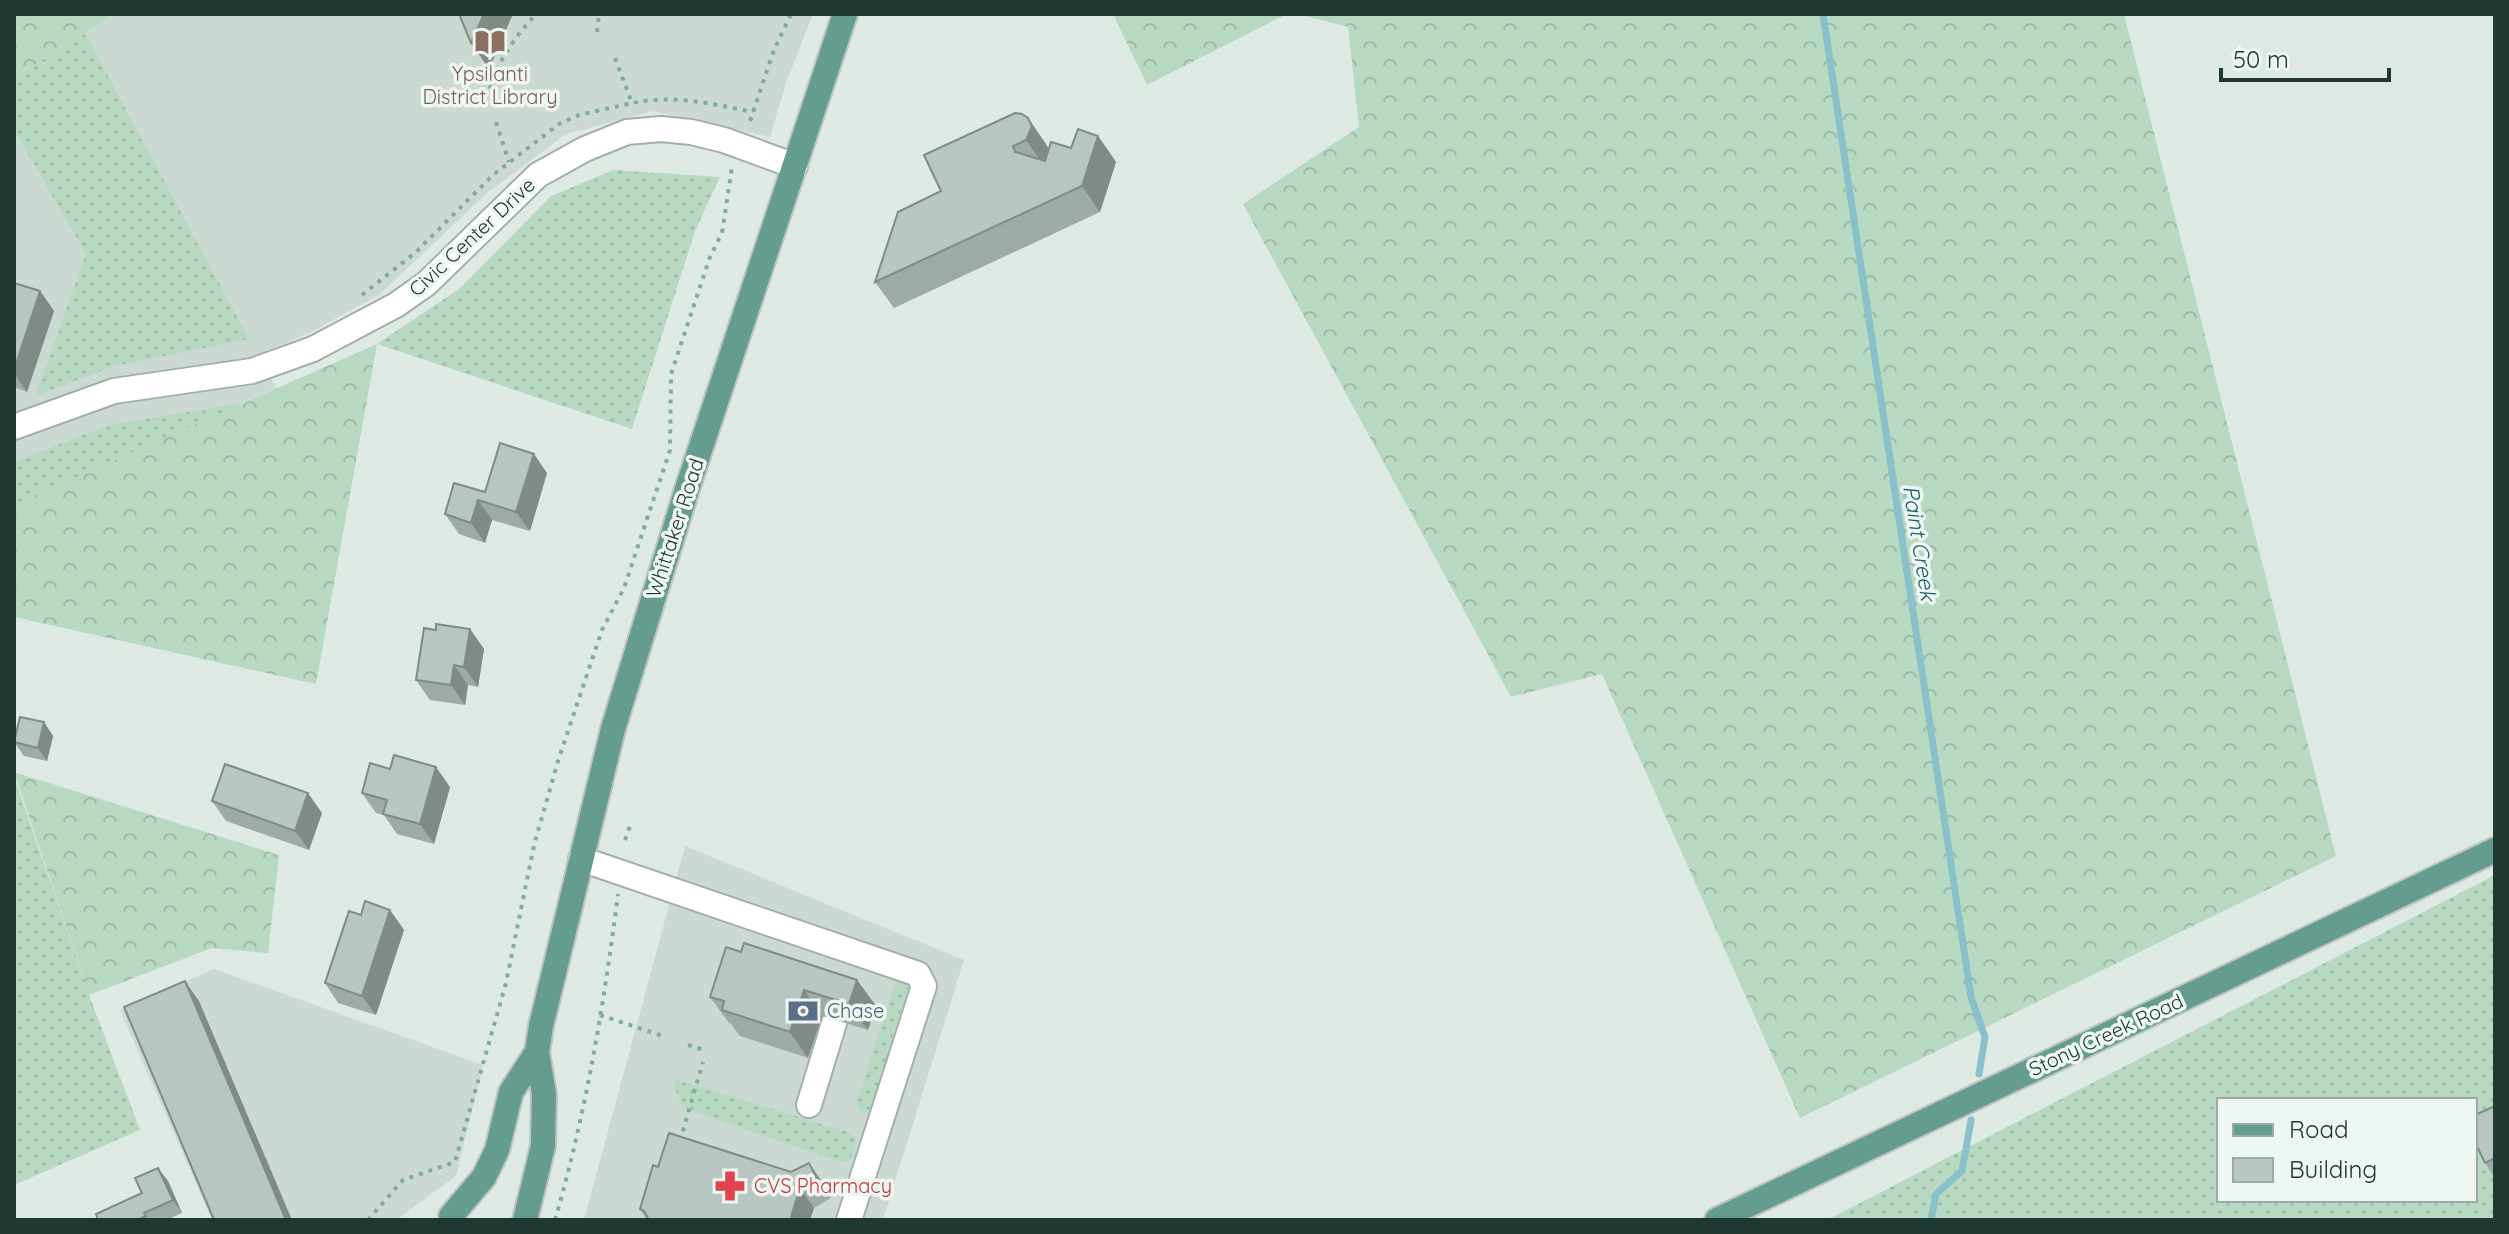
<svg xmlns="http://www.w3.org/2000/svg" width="2509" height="1234" font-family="Quicksand,sans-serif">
	<defs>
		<pattern id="grass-dots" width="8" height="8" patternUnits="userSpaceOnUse" patternTransform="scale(2)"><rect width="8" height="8" fill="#b7d9c1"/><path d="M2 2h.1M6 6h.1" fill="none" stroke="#9dbba6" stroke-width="1.8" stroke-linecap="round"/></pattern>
		<pattern id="forest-crowns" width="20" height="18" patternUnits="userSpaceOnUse" patternTransform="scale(2)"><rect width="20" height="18" fill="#b7d9c1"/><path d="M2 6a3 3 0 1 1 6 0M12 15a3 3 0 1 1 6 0" fill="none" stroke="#9dbba6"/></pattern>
	</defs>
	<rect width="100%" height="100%" fill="#dee9e4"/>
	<!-- built -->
	<path fill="#ccd9d3" d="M115 14H813L786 83 770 137 653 111 566 134 486 194 379 295 313 331 259 355 276 388 14 504V78Z
		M685 846 964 960 883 1220H584Z
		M214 969 483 1065 456 1176 396 1220H212L120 1010Z"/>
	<!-- grass -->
	<path fill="url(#grass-dots)" fill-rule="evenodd" d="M85 33 249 339 114 366 35 396 86 254 14 130V78Z
		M613 170 720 177 695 231 632 429 377 344 459 289 551 196Z
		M243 403 14 508V462L109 425Z
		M14 776 89 995 140 1130 14 1185Z
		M2495 875V1220H1827ZM2219 1100H2475V1200H2219Z
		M896 980 906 981 908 988 870 1109 866 1112H860L856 1103Z
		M675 1079 851 1133 857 1140 850 1161 841 1162 683 1108 675 1089Z"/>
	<!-- forest -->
	<path fill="url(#forest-crowns)" d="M14 14H115L14 78Z
		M1113 14H1287L1147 85Z
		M1298 14H2124L2336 856 1800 1118 1602 674 1511 697 1243 204 1359 127 1348 27Z
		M377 344 316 684 14 617V504Z
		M14 772 279 855 268 953 212 948 89 995Z"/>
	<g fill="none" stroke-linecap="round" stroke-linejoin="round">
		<!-- stream -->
		<path stroke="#88c0cc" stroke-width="7" d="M1823 14 1971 997 1985 1037 1979 1074
			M1931 1220 1936 1194 1962 1171 1971 1120"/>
		<!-- minor casing -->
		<g stroke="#a1b0ab" stroke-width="28">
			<path id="minor" d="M14 427 114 391 252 371 313 349 396 305 426 284 538 175 585 149 627 132 661 129 691 132 724 140 795 166
				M581 859 918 974 924 986 849 1220
				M809 1105 835 1020"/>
		</g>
		<!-- major casing -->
		<g stroke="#bcc3c2" stroke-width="28">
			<path id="major" d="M451 1216 484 1177 497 1150 511 1092 537 1052
				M525 1220 543 1146 544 1094 537 1052 541 1026 613 729 688 486 845 14
				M1717 1220 2495 850"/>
		</g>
		<!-- path -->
		<path stroke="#80ab9f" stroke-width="4" stroke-dasharray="4 6" stroke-linecap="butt" d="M597 32 599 14
			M615 58 632 103C674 94 712 104 753 112
			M490 89C498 60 516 36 536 14
			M750 121 774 50 791 14
			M496 122 509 162
			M362 295 416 252 493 175 559 124 579 115 632 103
			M625 840 630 826
			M600 1015 663 1036
			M688 1045 707 1051
			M680 1141 703 1062
			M368 1220 403 1180 455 1162 506 983 534 845 558 761 602 630 624 588 670 450 671 374 710 257 722 233 732 167
			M555 1220C586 1113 604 1004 618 894"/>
		<!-- minor -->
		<use href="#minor" stroke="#fff" stroke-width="24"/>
		<!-- major -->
		<use href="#major" stroke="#649c8f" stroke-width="24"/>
	</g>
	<!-- wall -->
	<path fill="#9daaa5" d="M1028 118 1049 149 1071 148 1098 136 1116 162 1100 212 894 308 875 282 941 191Z
		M14 283 40 291 54 311 27 392 14 387Z
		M547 473 530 531 492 520 485 543 459 534 445 514 485 492Z
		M470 629 484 649 478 687 468 685 465 705 430 700 416 680 436 630Z
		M44 722 53 736 47 761 24 756 14 742Z
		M450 787 434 844 397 834 384 815 376 813 362 793Z
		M212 801 322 813 309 850 226 821Z
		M390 910 404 930 376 1015 338 1003 325 983 361 915Z
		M741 952 857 980 876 1006 868 1030 822 1016 808 1058 740 1036 731 1024 729 1023 710 997Z
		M2495 1106V1178L2485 1163Z
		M809 1163 822 1182 831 1198 814 1208 810 1220H647L640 1209 658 1167 791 1172Z
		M168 1181 182 1213 167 1220H98Z"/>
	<!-- shaded-wall -->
	<path fill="#808b86" d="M484 14H513L489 69 471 43Z
		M1028 118 1046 144 1050 152 1044 166 1026 140Z
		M1098 136 1116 162 1100 212 1082 186Z
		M40 291 54 311 27 392 14 373V370Z
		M534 454 547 473 530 531 516 512Z
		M478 500 492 520 485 543 471 523Z
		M470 629 484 649 478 687 464 667Z
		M454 665 468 685 465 705 451 685Z
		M44 722 53 736 47 761 38 748Z
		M436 767 450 787 434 844 420 824Z
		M308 793 322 813 309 850 295 831Z
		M390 910 404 930 376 1015 362 996Z
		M857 980 876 1006 868 1030 849 1004Z
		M185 981 199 1001 292 1220H286Z
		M804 990 822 1016 808 1058 790 1032Z
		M809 1163 822 1182 831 1198 817 1179Z
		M158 1168 168 1181 182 1213 173 1200Z
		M800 1188 814 1208 810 1220H790Z"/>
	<!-- building -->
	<path fill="#b7c6c0" stroke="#808b86" stroke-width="2" d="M459 14H484L471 43Z
		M1015 113 1022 114 1028 118 1032 126 1026 140 1013 146 1015 152 1045 161 1051 142 1071 148 1078 129 1098 136 1082 186 875 282 898 212 941 191 924 155Z
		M14 283 40 291 14 370Z
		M500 443 534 454 516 512 478 500 471 523 445 514 454 483 485 492Z
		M436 624 470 629 464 667 454 665 451 685 416 680 424 628 436 630Z
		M20 717 44 722 38 748 14 742Z
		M394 755 436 767 420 824 383 814 387 800 362 793 370 763 390 769Z
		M225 764 308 793 295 831 212 801Z
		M365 901 390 910 362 996 325 983 349 911 361 915Z
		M744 943 857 980 849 1004 804 990 790 1032 722 1010 724 1001 710 997 726 947 741 952Z
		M185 981 286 1220H214L124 1007Z
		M2495 1106V1158L2485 1163 2475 1142V1115Z
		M669 1133 791 1172 809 1163 817 1179 800 1188 790 1220H649L644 1211 640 1209 653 1165 658 1167Z
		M158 1168 173 1200 144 1213 146 1216 137 1220H98L96 1214 142 1193 135 1178Z"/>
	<!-- icons -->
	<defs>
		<g id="library-bare" transform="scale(2.4)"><path d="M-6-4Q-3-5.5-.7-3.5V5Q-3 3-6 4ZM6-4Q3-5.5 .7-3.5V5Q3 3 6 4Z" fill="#8d6e63" stroke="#eef6f2" stroke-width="2.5" paint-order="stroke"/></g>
		<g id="bank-bare" transform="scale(2.4)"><path d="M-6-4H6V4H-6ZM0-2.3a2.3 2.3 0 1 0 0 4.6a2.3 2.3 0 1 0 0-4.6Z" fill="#5c6f8a" stroke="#eef6f2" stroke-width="2.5" paint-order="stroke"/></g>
		<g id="pharmacy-bare" transform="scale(2.4)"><path d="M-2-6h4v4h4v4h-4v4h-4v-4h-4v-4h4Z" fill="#e0444e" stroke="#eef6f2" stroke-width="2.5" paint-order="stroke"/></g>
	</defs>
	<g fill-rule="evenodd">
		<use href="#library-bare" x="490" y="42"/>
		<use href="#bank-bare" x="803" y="1011"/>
		<use href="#pharmacy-bare" x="730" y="1186"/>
	</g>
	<g text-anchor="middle" stroke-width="7" stroke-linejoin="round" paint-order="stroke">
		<!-- education labels -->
		<g font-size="20" fill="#785e54" stroke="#eef6f2">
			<text x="490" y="81">Ypsilanti<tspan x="490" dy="23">District Library</tspan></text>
		</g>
		<!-- street labels -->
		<g font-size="20" fill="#203832" stroke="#eef6f2">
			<text transform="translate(472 237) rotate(-43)" y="7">Civic Center Drive</text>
			<text transform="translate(675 528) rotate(-72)" y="7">Whittaker Road</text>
			<text transform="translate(2106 1035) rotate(-25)" y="7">Stony Creek Road</text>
		</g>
		<!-- service labels -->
		<g font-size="20" fill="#4e5e75" stroke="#eef6f2" text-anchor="start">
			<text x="827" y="1018">Chase</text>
		</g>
		<!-- health labels -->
		<g font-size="20" fill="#be3a42" stroke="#eef6f2" text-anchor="start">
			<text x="754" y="1193">CVS Pharmacy</text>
		</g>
		<!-- water labels -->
		<g font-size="22" font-style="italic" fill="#1e6070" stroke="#eef6f2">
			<text transform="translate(1920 543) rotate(81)" y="8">Paint Creek</text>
		</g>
	</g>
	<!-- border -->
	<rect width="2509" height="1234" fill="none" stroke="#203832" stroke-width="32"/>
	<!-- legend -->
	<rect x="2217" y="1098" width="260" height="104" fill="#eef6f2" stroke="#9caaa5" stroke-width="2"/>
	<rect x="2233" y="1124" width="40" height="12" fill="#649c8f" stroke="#9caaa5" stroke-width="2"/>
	<text x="2289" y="1138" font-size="24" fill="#203832">Road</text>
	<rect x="2233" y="1158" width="40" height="24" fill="#b7c6c0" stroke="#9caaa5" stroke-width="2"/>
	<text x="2289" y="1178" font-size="24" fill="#203832">Building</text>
	<!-- scale -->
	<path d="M2221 68v12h168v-12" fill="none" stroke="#203832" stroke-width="4"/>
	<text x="2233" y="68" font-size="24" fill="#203832" stroke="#eef6f2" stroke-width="6" paint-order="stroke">50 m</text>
</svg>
